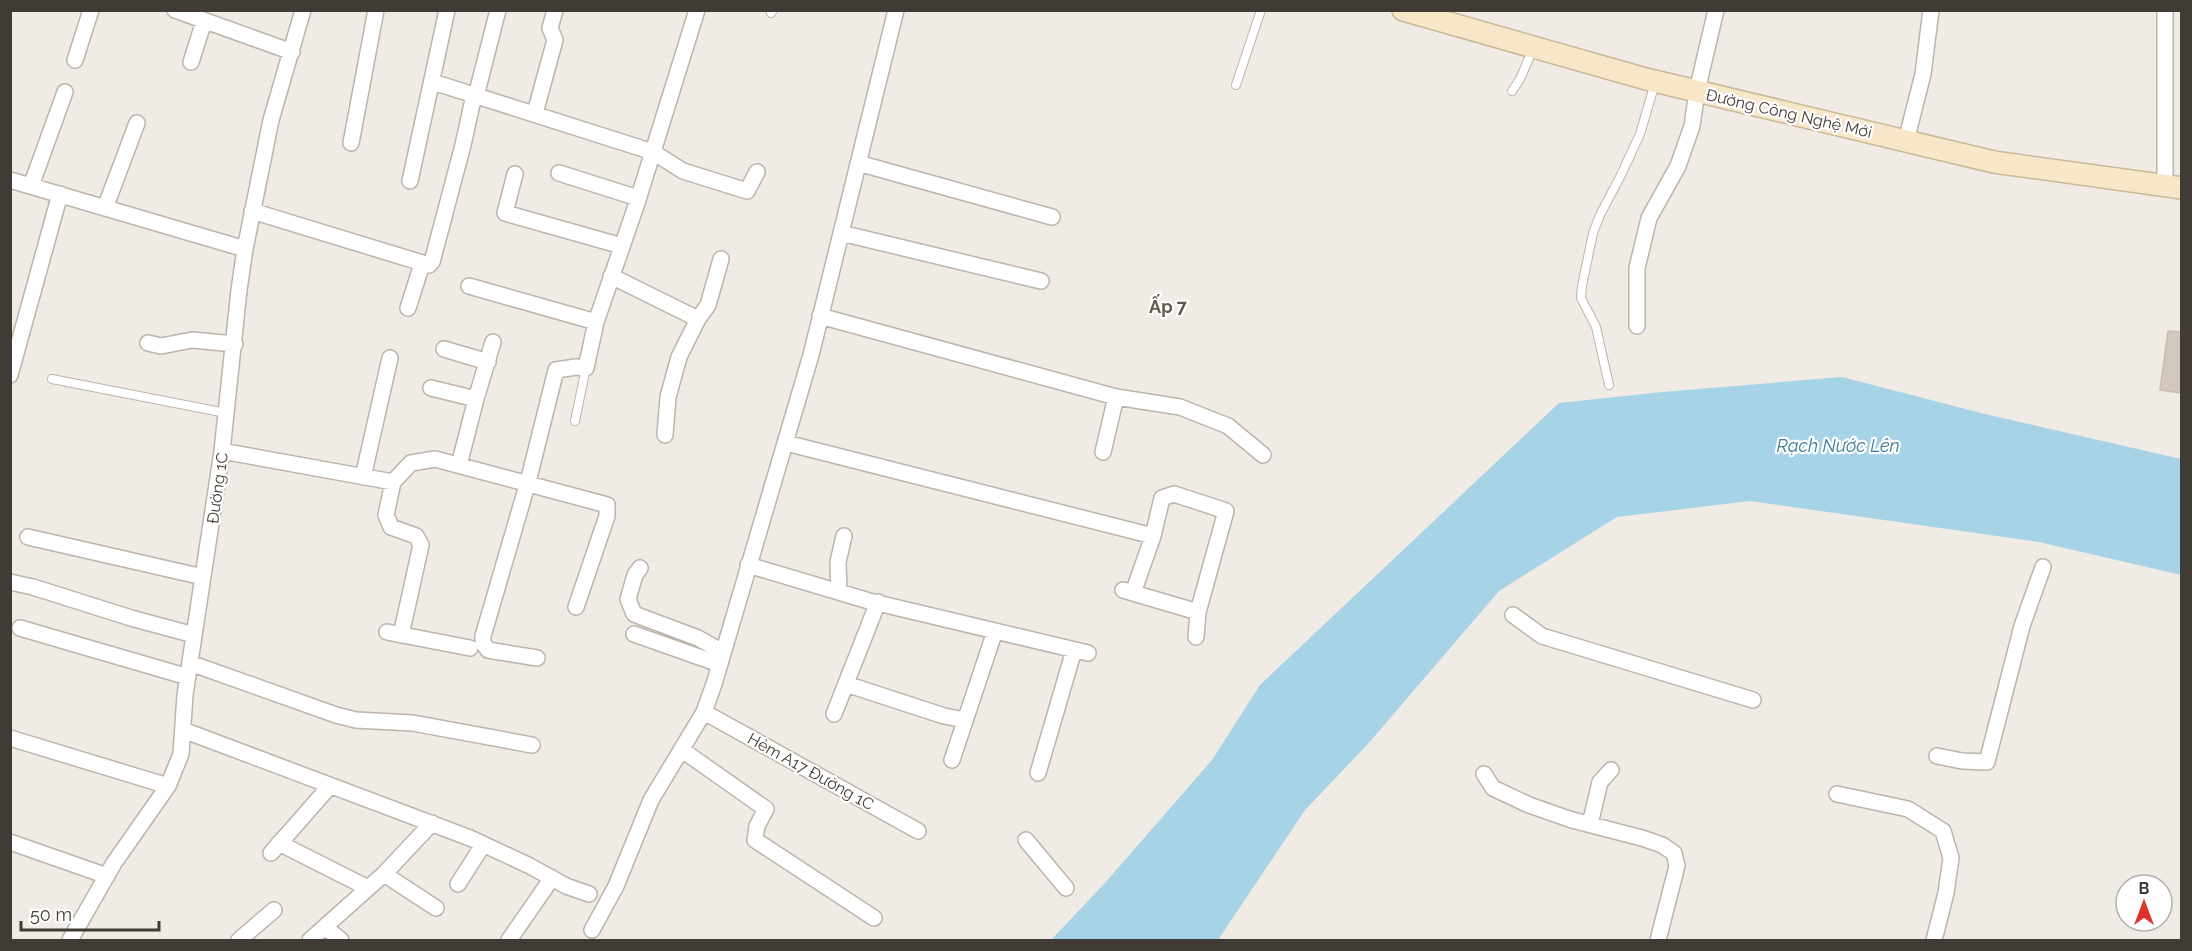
<svg xmlns="http://www.w3.org/2000/svg" width="2192" height="951" font-family="Raleway,sans-serif">
	<rect width="100%" height="100%" fill="#f0ebe4"/>
	<!-- water -->
	<path fill="#a7d3e6" d="M1842 377 1985 414 2181 459V575L2039 542 1750 501 1617 517 1499 591 1367 745 1305 810 1218 940H1051L1105 883 1212 760 1260 685 1559 403 1662 392Z"/>
	<!-- building -->
	<path fill="#d3c8be" stroke="#c9bcaf" stroke-width="1.5" d="M2168 331 2181 332V393L2160 390Z"/>
	<g fill="none" stroke-linecap="round" stroke-linejoin="round">
		<!-- lane casing -->
		<g stroke="#bdb4ab" stroke-width="10">
			<path id="lane" d="M771 13 773 10
				M1236 85 1261 10
				M1512 91 1520 79 1533 49
				M52 379 226 413
				M1609 385 1596 327 1581 298 1582 286 1593 233 1600 215 1621 175 1640 134 1655 83
				M575 421 586 368"/>
		</g>
		<!-- street casing -->
		<g stroke="#bdb4ab" stroke-width="18">
			<path id="street" d="M175 10 292 52
				M75 60 91 10
				M191 62 204 21
				M433 82 653 152 683 171 747 191 757 172
				M535 113 555 40 550 28 555 10
				M1906 141 1923 74 1931 10
				M351 143 376 10
				M858 163 1052 217
				M559 173 638 198
				M515 174 505 213 622 246
				M10 180 245 249
				M410 181 447 10
				M2165 185V10
				M31 186 65 92
				M105 208 137 123
				M252 211 429 265 432 262 463 145 472 104 476 96 498 10
				M841 233 1041 281
				M611 276 698 319 679 357 668 397 665 435
				M469 286 596 322
				M408 308 422 264
				M820 316 1116 397 1180 407 1228 426 1263 455
				M698 319 708 305 721 259
				M1637 326V268L1649 218 1678 166 1692 126 1697 91 1716 10
				M148 343 161 346 192 340 235 344
				M444 349 488 362
				M10 375 60 194
				M431 388 476 399
				M786 443 1153 536
				M222 451 393 482 411 463 435 459 607 505V516L576 607
				M1103 452 1116 397
				M459 465 476 399 493 342
				M363 477 390 358
				M393 482 386 515 391 527 416 536 421 545 401 635
				M28 537 203 577
				M748 565 869 601 1088 653
				M640 568 635 575 628 599 634 614 698 638 723 652
				M10 582 33 587 131 618 194 635
				M1123 590 1198 612
				M839 591 838 562 844 536
				M1133 593 1153 536 1162 498 1174 494 1226 511 1198 612 1196 637
				M1513 615 1542 636 1753 700
				M20 628 188 677
				M387 632 470 648
				M634 634 719 664
				M537 658 488 650 483 643V636L528 482 556 370 576 367 586 368 596 322 637 203 697 10
				M190 663 336 715 356 720 413 723 532 745
				M846 684 944 716 965 720
				M704 712 918 831
				M834 714 878 602
				M183 730 470 838 530 866 566 886 589 894
				M10 738 168 786
				M682 750 766 809 757 826 755 840 874 918
				M1937 756 1962 761 1987 762 2022 626 2043 567
				M952 760 995 631
				M1038 773 1074 650
				M1484 774 1493 788 1529 805 1572 820 1642 838 1662 845 1674 853 1677 866 1658 940
				M1837 794 1908 809 1943 831 1951 858 1946 893 1934 940
				M1590 824 1600 782 1611 770
				M1026 840 1066 888
				M10 842 107 876
				M279 843 368 888
				M271 853 330 786
				M384 874 436 908
				M458 884 483 845
				M326 928 341 940
				M592 930 616 886 651 800 704 712 714 684 811 355 896 10
				M70 940 114 863 168 786 181 754 185 695 222 451 239 290 245 249 271 120 303 10
				M239 940 274 910
				M310 940 384 874 432 823
				M509 940 552 878"/>
		</g>
		<!-- secondary casing -->
		<g stroke="#cab899" stroke-width="24">
			<path id="secondary" d="M1403 10 1646 79 1994 162 2182 188"/>
		</g>
		<!-- lane -->
		<use href="#lane" stroke="#fff" stroke-width="8"/>
		<!-- street -->
		<use href="#street" stroke="#fff" stroke-width="15"/>
		<!-- secondary -->
		<use href="#secondary" stroke="#f7e6c7" stroke-width="21"/>
	</g>
	<g text-anchor="middle" stroke-width="4.5" stroke-linejoin="round" paint-order="stroke">
		<!-- street labels -->
		<g font-size="16" fill="#413b35" stroke="#fff">
			<text transform="translate(1789 113) rotate(13)" y="6">Đường Công Nghệ Mới</text>
			<text transform="translate(217 488) rotate(-82)" y="6">Đường 1C</text>
			<text transform="translate(811 771) rotate(29)" y="6">Hẻm A17 Đường 1C</text>
		</g>
		<!-- neighbourhood labels -->
		<g font-size="18" font-weight="bold" fill="#62584d" stroke="#fff">
			<text x="1168" y="313">Ấp 7</text>
		</g>
		<!-- water labels -->
		<g font-size="18" font-style="italic" fill="#3a7a98" stroke="#fff">
			<text x="1838" y="452">Rạch Nước Lên</text>
		</g>
	</g>
	<!-- border -->
	<rect width="2192" height="951" fill="none" stroke="#413b35" stroke-width="24"/>
	<!-- north arrow -->
	<g transform="translate(2144 903)"><circle r="28" fill="#ffffff" stroke="#b3b1ae" stroke-width="1.5"/>
	<path d="M0-4.5L10 22L0 15L-10 22Z" fill="#df332c"/>
	<text y="-9" font-size="16" font-weight="bold" text-anchor="middle" fill="#413b35">B</text>
	</g>
	<!-- scale -->
	<path d="M21 921v9h138v-9" fill="none" stroke="#413b35" stroke-width="3"/>
	<text x="30" y="921" font-size="18" fill="#413b35" stroke="#ffffff" stroke-width="4.5" paint-order="stroke">50 m</text>
</svg>
